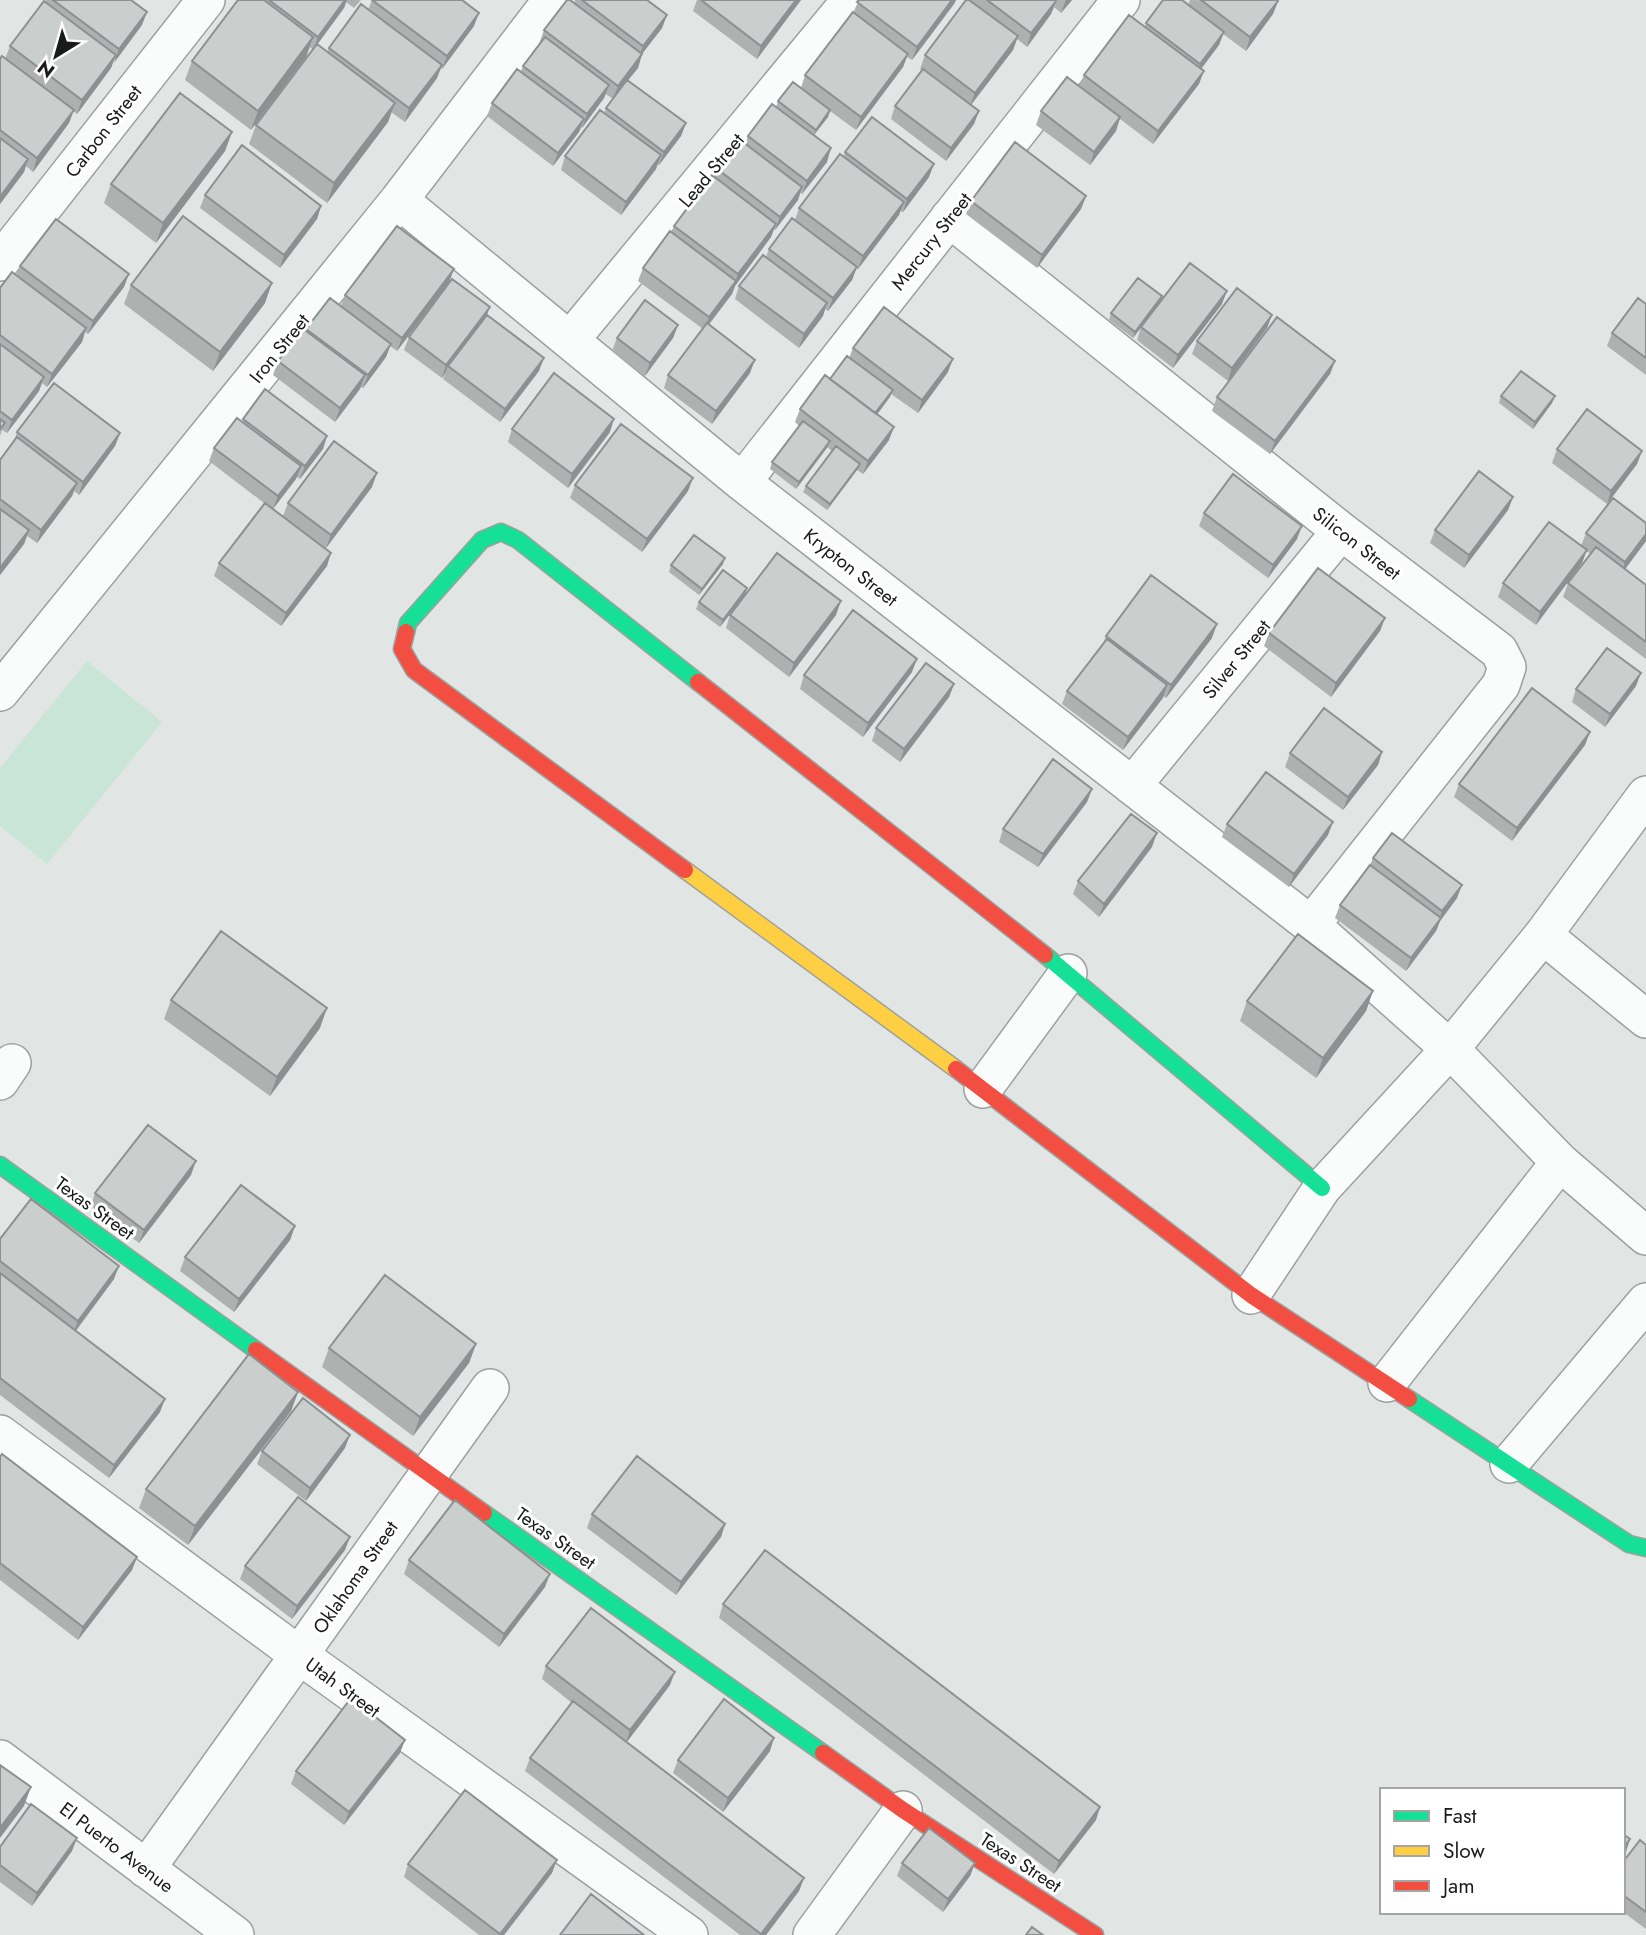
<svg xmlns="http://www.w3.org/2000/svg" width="1646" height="1935" font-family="Jost,sans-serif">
	<rect width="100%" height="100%" fill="#e1e6e4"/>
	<!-- green -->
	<path fill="#c9e5d8" d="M87 661 162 722 47 864 0 826V768Z"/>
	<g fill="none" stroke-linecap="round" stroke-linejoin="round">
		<!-- street casing -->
		<g stroke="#9ca19f" stroke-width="40">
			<path id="street" d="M399 200 742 482 1311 925 1450 1049 1560 1162 1646 1236
				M949 218 1341 531 1499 651 1507 667 1501 685 1311 925
				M0 262 206 0
				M571 339 851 0
				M742 482 1121 0
				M0 692 399 200 552 0
				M1132 786 1341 531
				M1543 935 1646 1019
				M0 1081 12 1063
				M983 1089 1068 973
				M1251 1295 1322 1188 1450 1049 1543 935 1646 795
				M1387 1383 1560 1162
				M0 1434 299 1655 689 1935
				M1509 1464 1646 1302
				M0 1759 235 1935
				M146 1869 490 1388
				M812 1935 903 1810"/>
		</g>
		<!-- fast casing -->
		<g stroke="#9ca19f" stroke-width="19">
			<path id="fast" d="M406 632 408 623 482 540 501 532 518 540 698 682
				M1045 955 1322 1188
				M0 1165 256 1350
				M1409 1399 1629 1544 1646 1548
				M484 1513 823 1753"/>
		</g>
		<!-- slow casing -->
		<g stroke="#9ca19f" stroke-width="19">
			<path id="slow" d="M685 870 956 1069"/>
		</g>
		<!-- jam casing -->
		<g stroke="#9ca19f" stroke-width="19">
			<path id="jam" d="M406 632 402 649 414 670 685 870
				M698 682 1045 955
				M956 1069 1251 1295 1409 1399
				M256 1350 484 1513
				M823 1753 903 1810 1095 1935"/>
		</g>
		<!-- street -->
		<use href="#street" stroke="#fafbfb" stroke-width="37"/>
		<!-- fast -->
		<use href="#fast" stroke="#16e098" stroke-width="16"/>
		<!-- slow -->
		<use href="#slow" stroke="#ffcf43" stroke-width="16"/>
		<!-- jam -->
		<use href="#jam" stroke="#f24e42" stroke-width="16"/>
	</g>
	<!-- wall -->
	<path fill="#aeb1b0" d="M46 0H131L142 25 113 62 111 68 77 114 73 111 69 123 33 172 26 166 24 172 0 204V59H5L10 46Z
		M238 0H361L354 8 346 2 344 8 317 45 327 52 329 48 368 10 372 0 474 26 442 69 441 68 437 78 405 122 391 112 388 122 327 203 249 144 256 125 313 50 310 47 306 57 251 130 185 80 192 61Z
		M575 0H647L667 15 662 28 642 54 638 68 628 80 686 123 681 136 659 165 657 164 656 169 621 215 561 170 565 156 604 113 606 108 613 99 606 94 604 98 582 128 581 127 579 132 553 166 487 116 492 103 521 71 523 66 539 44 544 30 574 3Z
		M697 0H801L757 59 693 11Z
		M859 0H956L954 4 912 60 907 57 903 67 856 130 830 111 828 117 814 135 827 162 802 194 800 193 798 200 775 230 774 229 771 237 735 286 732 294 709 325 750 373 712 424 664 388 668 375 703 329 638 281 643 268 671 232 674 226 713 176 716 168 745 144 748 136 776 107 778 101 801 88 805 75 853 13Z
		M970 0H1072L1061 13 1054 7 1051 14 1027 47 1017 39 1013 50 971 105 979 111 974 124 946 161 891 119 895 106 922 70 920 69 925 55Z
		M1190 0 1278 1 1273 14 1246 51 1223 34 1219 45 1201 69 1199 84 1153 144 1120 119 1116 131 1090 165 1036 125 1041 111 1079 86 1084 75 1145 26 1146 23 1188 5Z
		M232 132 225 151 156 243 104 203 111 184Z
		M845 152 929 177 903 212 900 211 899 215 858 269 856 268 852 280 828 311 825 309 823 316 799 348 735 299 739 286 766 257 769 249 795 220 799 208 843 157Z
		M205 195 321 206 317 219 280 268 200 208Z
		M1086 196 1081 209 1037 268 966 214 971 201Z
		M20 266 124 287 88 334 85 332 82 342 47 387 42 383 39 391 7 433 2 430 0 436V288L16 276Z
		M454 269 449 282 397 351 390 346 386 357 363 388 361 387 335 422 273 375 278 361 306 329 341 306 345 295Z
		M131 285 265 303 213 371 124 304Z
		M1160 302 1222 304 1173 368 1137 340 1141 327 1133 338 1109 320 1111 313Z
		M1646 304V375L1607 346 1612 333Z
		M487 315 539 371 500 422 443 379 445 373 442 378 404 350 409 337Z
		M1272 315 1267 328 1228 381 1192 354 1197 341Z
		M678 325 673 338 645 376 612 351 617 338Z
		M853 348 948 372 918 413 891 394 877 414 889 440 863 474 857 470 827 510 803 492 806 486 832 451 827 447 796 489 770 469 772 462 799 426 795 422 800 409 849 358Z
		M1335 361 1330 374 1270 454 1212 411 1217 397Z
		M1501 396H1555L1552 403 1533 429 1499 403Z
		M243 419 327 436 323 449 300 479 297 477 273 509 327 566 281 626 214 576 219 563 264 503 209 461 214 448 242 422Z
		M512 429 610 432 568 488 508 442Z
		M17 432 120 433 115 446 79 495 74 491 72 496 37 543 27 536 24 544 0 575V460L14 441Z
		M1557 449 1642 451 1637 464 1607 504 1552 463Z
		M575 485 688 491 642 552 570 498Z
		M372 487 326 548 283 516 288 503Z
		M1513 497 1508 510 1464 568 1430 543 1435 530Z
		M1204 513 1297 539 1268 578 1199 526Z
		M1586 533 1646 541 1625 569 1646 585V659L1563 597 1568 583 1591 554 1586 551 1582 563 1536 625 1498 597 1503 583 1581 546Z
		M723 564 699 595 669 572 671 565Z
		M747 588 745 595 720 627 696 609 699 602Z
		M730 615H836L789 677 726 628Z
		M1385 618 1380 631 1331 697 1264 646 1269 633Z
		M1106 636 1212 638 1166 698 1163 696 1123 750 1062 704 1067 691 1103 644Z
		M912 672 863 737 800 689 804 675Z
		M954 684 949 697 900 762 872 741 876 728Z
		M1636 686 1605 727 1572 702 1576 689Z
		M1585 745 1512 841 1454 797 1459 784Z
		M1382 752 1378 765 1343 810 1285 767 1290 753Z
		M1092 789 1087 802 1038 867 999 842 1003 829Z
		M1227 824 1328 835 1289 887 1222 837Z
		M1152 847 1099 917 1073 894 1078 881Z
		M1373 858 1457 898 1440 921 1436 931 1406 971 1335 918 1340 905 1370 865Z
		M1373 991 1366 1011 1316 1078 1240 1021 1247 1001Z
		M171 1000 320 1028 270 1096 164 1019Z
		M191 1175 139 1243 91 1206 95 1193Z
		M295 1226 290 1240 234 1312 180 1271 185 1257Z
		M0 1239 114 1279 76 1331 160 1412 109 1478 0 1395Z
		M476 1344 469 1363 413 1436 322 1367 329 1348Z
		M298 1392 291 1411 188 1545 139 1508 146 1489Z
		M345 1448 306 1501 257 1464 262 1451Z
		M0 1457 137 1557 132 1570 78 1640 0 1580Z
		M592 1514 725 1524 721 1537 676 1595 587 1528Z
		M345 1550 292 1619 240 1579 245 1566Z
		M409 1560 545 1587 499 1647 404 1574Z
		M723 1604 1096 1820 1054 1874 719 1618Z
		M546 1666 670 1685 627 1742 804 1878 799 1891 766 1935H740L525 1771 530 1758 572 1703 542 1679Z
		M770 1751 723 1812 673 1773 678 1760Z
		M400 1753 344 1825 291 1784 296 1771Z
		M1646 1845V1929L1623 1912V1862Z
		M0 1847 72 1851 32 1906 0 1882Z
		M902 1863H975L970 1876 943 1912 897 1876Z
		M408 1864 552 1873 504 1935H479L404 1877Z"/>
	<!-- shaded-wall -->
	<path fill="#8d9090" d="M345 0H347L344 8 313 50 318 37Z
		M796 0H801L757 59 761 46Z
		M952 0H956L954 4 912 60 917 47Z
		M1066 0H1072L1061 13Z
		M1056 1 1051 14 1027 47 1031 33Z
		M1278 1 1273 14 1246 51 1250 37Z
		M147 12 142 25 114 63 119 49Z
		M479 13 474 26 442 69 447 56Z
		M667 15 662 28 638 59 643 46Z
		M1224 32 1219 45 1195 77 1200 64Z
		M1018 36 1013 50 970 106 975 93Z
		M313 37 306 57 251 130 258 111Z
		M642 54 638 68 613 99 618 86Z
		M908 54 903 67 856 130 861 117Z
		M116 55 111 68 77 114 82 100Z
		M442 65 437 78 405 122 409 108Z
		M1204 71 1199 84 1153 144 1158 131Z
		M609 85 604 98 582 128 587 114Z
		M395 103 388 122 327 203 334 183Z
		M74 110 69 123 33 172 37 158Z
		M830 110 828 117 813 136 816 130Z
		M979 111 974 124 946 161 951 148Z
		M1120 117 1116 131 1090 165 1094 152Z
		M584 119 579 132 553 166 558 153Z
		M686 123 681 136 659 165 664 152Z
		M232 132 225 151 156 243 163 223Z
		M831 148 827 162 802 194 807 181Z
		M661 155 656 169 621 215 626 202Z
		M28 159 24 172 0 204V197Z
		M934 164 929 177 903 212 907 199Z
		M802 187 798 200 775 230 780 217Z
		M1086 196 1081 209 1037 268 1042 255Z
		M904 202 899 215 858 269 863 256Z
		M321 206 317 219 280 268 284 255Z
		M776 224 771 237 735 286 732 294 704 330 709 317 735 283 738 274Z
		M857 267 852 280 828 311 833 298Z
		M454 269 449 282 397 351 402 338Z
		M129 274 124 287 88 334 93 321Z
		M272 283 265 303 213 371 220 352Z
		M1227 291 1222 304 1173 368 1178 355Z
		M1162 296 1160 303 1133 338 1135 332Z
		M827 303 823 316 799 348 804 334Z
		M490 307 485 320 448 366 445 373 442 378 446 365Z
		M1272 315 1267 328 1228 381 1232 368Z
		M678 325 673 338 645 376 650 363Z
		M86 328 82 342 47 387 52 374Z
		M391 344 386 357 363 388 368 375Z
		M544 358 539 371 500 422 505 409Z
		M953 359 948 372 918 413 922 400Z
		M755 360 750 373 712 424 716 411Z
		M1335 361 1330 374 1270 454 1275 441Z
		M365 375 360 389 335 422 340 408Z
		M44 377 39 391 7 433 12 420Z
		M893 390 890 397 873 420 875 413Z
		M1555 396 1552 403 1533 429 1535 422Z
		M614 419 610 432 568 488 572 474Z
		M894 427 889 440 863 474 868 461Z
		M120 433 115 446 79 495 83 482Z
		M327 436 323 449 300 479 305 466Z
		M830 441 827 448 796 489 799 482Z
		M1642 451 1637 464 1607 504 1611 491Z
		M860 464 857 470 827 510 830 504Z
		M301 466 296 479 273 509 278 496Z
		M377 473 372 487 326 548 331 535Z
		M693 478 688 491 642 552 647 539Z
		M77 483 72 496 37 543 41 530Z
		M1513 497 1508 510 1464 568 1469 555Z
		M1302 526 1297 539 1268 578 1273 565Z
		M29 530 24 544 0 575V568Z
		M1646 534V541L1620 576 1625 562Z
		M1587 550 1582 563 1536 625 1540 612Z
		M331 553 327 566 281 626 286 613Z
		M725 558 723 564 699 595 702 589Z
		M747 588 745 595 720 627 723 620Z
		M841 601 836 615 789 677 794 663Z
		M1385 618 1380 631 1331 697 1336 683Z
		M1217 624 1212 638 1166 698 1171 685Z
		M917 659 912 672 863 737 868 723Z
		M1641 673 1636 686 1605 727 1610 714Z
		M954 684 949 697 900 762 904 749Z
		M1167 685 1163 698 1123 750 1128 737Z
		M1590 732 1585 745 1512 841 1517 828Z
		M1382 752 1378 765 1343 810 1348 797Z
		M1092 789 1087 802 1038 867 1043 854Z
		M1333 822 1328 835 1289 887 1294 874Z
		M1157 833 1152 847 1099 917 1104 904Z
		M1462 885 1457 898 1440 921 1436 931 1406 971 1411 958 1439 921 1442 911Z
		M1373 991 1366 1011 1316 1078 1323 1058Z
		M327 1008 320 1028 270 1096 277 1077Z
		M196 1161 191 1175 139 1243 144 1230Z
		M295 1226 290 1240 234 1312 239 1299Z
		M119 1266 114 1279 73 1334 78 1321Z
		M476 1344 469 1363 413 1436 420 1417Z
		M298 1392 291 1411 188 1545 195 1526Z
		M165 1399 160 1412 109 1478 114 1465Z
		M350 1435 345 1448 306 1501 310 1488Z
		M725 1524 721 1537 676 1595 681 1582Z
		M350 1537 345 1550 292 1619 297 1606Z
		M137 1557 132 1570 78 1640 83 1627Z
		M550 1574 545 1587 499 1647 504 1634Z
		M675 1672 670 1685 626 1743 630 1730Z
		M774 1738 770 1751 723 1812 728 1798Z
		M405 1740 400 1753 344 1825 349 1812Z
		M31 1787 24 1806 0 1838V1828Z
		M1100 1807 1096 1820 1054 1874 1059 1861Z
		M77 1838 72 1851 32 1906 37 1893Z
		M1630 1839 1626 1852 1623 1855V1848Z
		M557 1860 552 1873 504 1935H500Z
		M975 1863 970 1876 943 1912 948 1899Z
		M804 1878 799 1891 766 1935H761Z"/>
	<!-- building -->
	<path fill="#cacecd" stroke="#8d9090" stroke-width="2" d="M53 0H131L147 12 119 49Z
		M238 0H264L313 37 258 111 192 61Z
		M269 0H345L318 37Z
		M372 0H462L479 13 447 56Z
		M567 0H570L642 54 618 86 544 30Z
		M582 0H647L667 15 643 46Z
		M701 0H796L761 46Z
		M859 0H952L917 47 857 2Z
		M966 0H969L1018 36 975 93 925 55Z
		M987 0H1055L1056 1 1031 33Z
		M1163 0H1182L1224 32 1200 64 1146 23Z
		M1201 0H1277L1278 1 1250 37Z
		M44 1 116 55 82 100 10 46Z
		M361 4 442 65 409 108 329 48Z
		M853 12 908 54 861 117 805 75Z
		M1129 15 1204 71 1158 131 1084 75Z
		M545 37 609 85 587 114 523 66Z
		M317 44 395 103 334 183 256 125Z
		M2 56 74 110 37 158 0 130V59Z
		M517 69 584 119 558 153 492 103Z
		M923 69 979 111 951 148 895 106Z
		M1067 77 1120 117 1094 152 1041 111Z
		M627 80 686 123 664 152 606 108Z
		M793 82 830 110 816 130 778 101Z
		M180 93 232 132 163 223 111 184Z
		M772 104 831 148 807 181 748 136Z
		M600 110 661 155 626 202 565 156Z
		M872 117 934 164 907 199 845 152Z
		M0 138 28 159 0 197Z
		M739 139 802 187 780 217 716 168Z
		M1015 142 1086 196 1042 255 971 201Z
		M242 145 321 206 284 255 205 195Z
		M840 154 904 202 863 256 799 208Z
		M712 175 776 224 738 274 674 226Z
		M183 216 272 283 220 352 131 285Z
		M792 218 857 267 833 298 769 249Z
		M56 219 129 274 93 321 20 266Z
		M397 226 454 269 402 338 345 295Z
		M670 231 736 281 709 317 643 268Z
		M763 255 827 303 804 334 739 286Z
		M1190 263 1227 291 1178 355 1141 327Z
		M12 272 86 328 52 374 0 335V288Z
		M1138 278 1162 296 1135 332 1111 313Z
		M452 279 490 307 446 365 409 337Z
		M1237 288 1272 315 1232 368 1197 341Z
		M330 298 391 344 368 375 306 329Z
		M1638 298 1646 304V358L1612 333Z
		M645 300 678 325 650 363 617 338Z
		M884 307 953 359 922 400 853 348Z
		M487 315 544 358 505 409 448 366Z
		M1277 317 1335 361 1275 441 1217 397Z
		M707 323 755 360 716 411 668 375Z
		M302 328 365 375 340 408 278 361Z
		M0 344 44 377 12 420 0 411Z
		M847 356 893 390 875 413 830 379Z
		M1521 371 1555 396 1535 422 1501 396Z
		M554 373 614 419 572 474 512 429Z
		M825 375 894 427 868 461 800 409Z
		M54 383 120 433 83 482 17 432Z
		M265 389 327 436 305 466 243 419Z
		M1587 409 1642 451 1611 491 1557 449Z
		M237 418 301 466 278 496 214 448Z
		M0 419 5 423 0 429Z
		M803 421 830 441 799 482 772 462Z
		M621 424 693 478 647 539 575 485Z
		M17 437 77 483 41 530 0 499V460Z
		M334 441 377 473 331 535 288 503Z
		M836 446 860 464 830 504 806 486Z
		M1479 471 1513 497 1469 555 1435 530Z
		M1233 474 1302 526 1273 565 1204 513Z
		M1613 498 1646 523V534L1625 562 1586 533Z
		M265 503 331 553 286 613 219 563Z
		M0 509 29 530 0 568Z
		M1549 522 1587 550 1540 612 1503 583Z
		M694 535 725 558 702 589 671 565Z
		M1596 547 1646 585V642L1568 583Z
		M777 553 841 601 794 663 730 615Z
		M1318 568 1385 618 1336 683 1269 633Z
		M723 570 747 588 723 620 699 602Z
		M1151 575 1217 624 1171 685 1106 636Z
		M853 610 917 659 868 723 804 675Z
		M1107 639 1167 685 1128 737 1067 691Z
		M1607 648 1641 673 1610 714 1576 689Z
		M926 663 954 684 904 749 876 728Z
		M1532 688 1590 732 1517 828 1459 784Z
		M1324 708 1382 752 1348 797 1290 753Z
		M1053 759 1092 789 1043 854 1003 829Z
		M1266 772 1333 822 1294 874 1227 824Z
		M1131 814 1157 833 1104 904 1078 881Z
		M1392 833 1462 885 1442 911 1373 858Z
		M1370 865 1441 918 1411 958 1340 905Z
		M221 931 327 1008 277 1077 171 1000Z
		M1298 934 1373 991 1323 1058 1247 1001Z
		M148 1125 196 1161 144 1230 95 1193Z
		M241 1185 295 1226 239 1299 185 1257Z
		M31 1199 119 1266 78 1321 0 1261V1239Z
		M0 1273 165 1399 114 1465 0 1378Z
		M385 1275 476 1344 420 1417 329 1348Z
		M249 1354 298 1392 195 1526 146 1489Z
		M303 1398 350 1435 310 1488 262 1451Z
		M2 1454 137 1557 83 1627 0 1563V1457Z
		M637 1456 725 1524 681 1582 592 1514Z
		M298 1497 350 1537 297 1606 245 1566Z
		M455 1500 550 1574 504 1634 409 1560Z
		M765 1550 1100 1807 1059 1861 723 1604Z
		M591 1608 675 1672 630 1730 546 1666Z
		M351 1698 405 1740 349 1812 296 1771Z
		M724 1699 774 1738 728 1798 678 1760Z
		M573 1701 804 1878 761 1934 530 1758Z
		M0 1765 31 1787 0 1828Z
		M465 1790 557 1860 500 1934 408 1864Z
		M31 1804 77 1838 37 1893 0 1865V1847Z
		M929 1828 975 1863 948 1899 902 1863Z
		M1623 1834 1630 1839 1623 1848Z
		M1640 1840 1646 1845V1912L1623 1895V1862Z
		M591 1894 644 1935H560Z
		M1032 1927 1043 1935H1026Z"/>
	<g text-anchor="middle" stroke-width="6" stroke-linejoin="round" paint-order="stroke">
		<!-- street labels -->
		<g font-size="19" fill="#181b19" stroke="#fff">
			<text transform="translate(103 131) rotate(-52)" y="7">Carbon Street</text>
			<text transform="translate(711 170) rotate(-50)" y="7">Lead Street</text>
			<text transform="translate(931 241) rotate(-52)" y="7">Mercury Street</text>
			<text transform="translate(279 348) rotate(-51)" y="7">Iron Street</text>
			<text transform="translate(1357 543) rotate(38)" y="7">Silicon Street</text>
			<text transform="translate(851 567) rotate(38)" y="7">Krypton Street</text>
			<text transform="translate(1236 659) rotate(-51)" y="7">Silver Street</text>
			<text transform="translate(95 1208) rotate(36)" y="7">Texas Street</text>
			<text transform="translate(556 1538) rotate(35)" y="7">Texas Street</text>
			<text transform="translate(355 1577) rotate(-55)" y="7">Oklahoma Street</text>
			<text transform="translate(343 1687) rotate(36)" y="7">Utah Street</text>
			<text transform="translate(117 1847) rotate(37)" y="7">El Puerto Avenue</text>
			<text transform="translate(1021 1862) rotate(33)" y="7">Texas Street</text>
		</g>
	</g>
	<!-- legend -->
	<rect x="1380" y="1788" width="245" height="126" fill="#ffffff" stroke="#a3a4a3" stroke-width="2"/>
	<rect x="1394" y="1811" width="35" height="10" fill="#16e098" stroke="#a3a4a3" stroke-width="2"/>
	<text x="1443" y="1823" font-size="21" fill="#181b19">Fast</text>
	<rect x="1394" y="1846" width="35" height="10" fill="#ffcf43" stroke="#a3a4a3" stroke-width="2"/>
	<text x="1443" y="1858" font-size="21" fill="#181b19">Slow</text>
	<rect x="1394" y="1881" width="35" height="10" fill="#f24e42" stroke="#a3a4a3" stroke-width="2"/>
	<text x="1443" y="1893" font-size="21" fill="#181b19">Jam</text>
	<!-- north arrow -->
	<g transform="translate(56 56) rotate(217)" stroke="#ffffff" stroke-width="5" paint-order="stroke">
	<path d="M0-5L12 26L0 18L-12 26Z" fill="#181b19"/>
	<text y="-10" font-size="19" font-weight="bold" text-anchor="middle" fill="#181b19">N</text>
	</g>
</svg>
